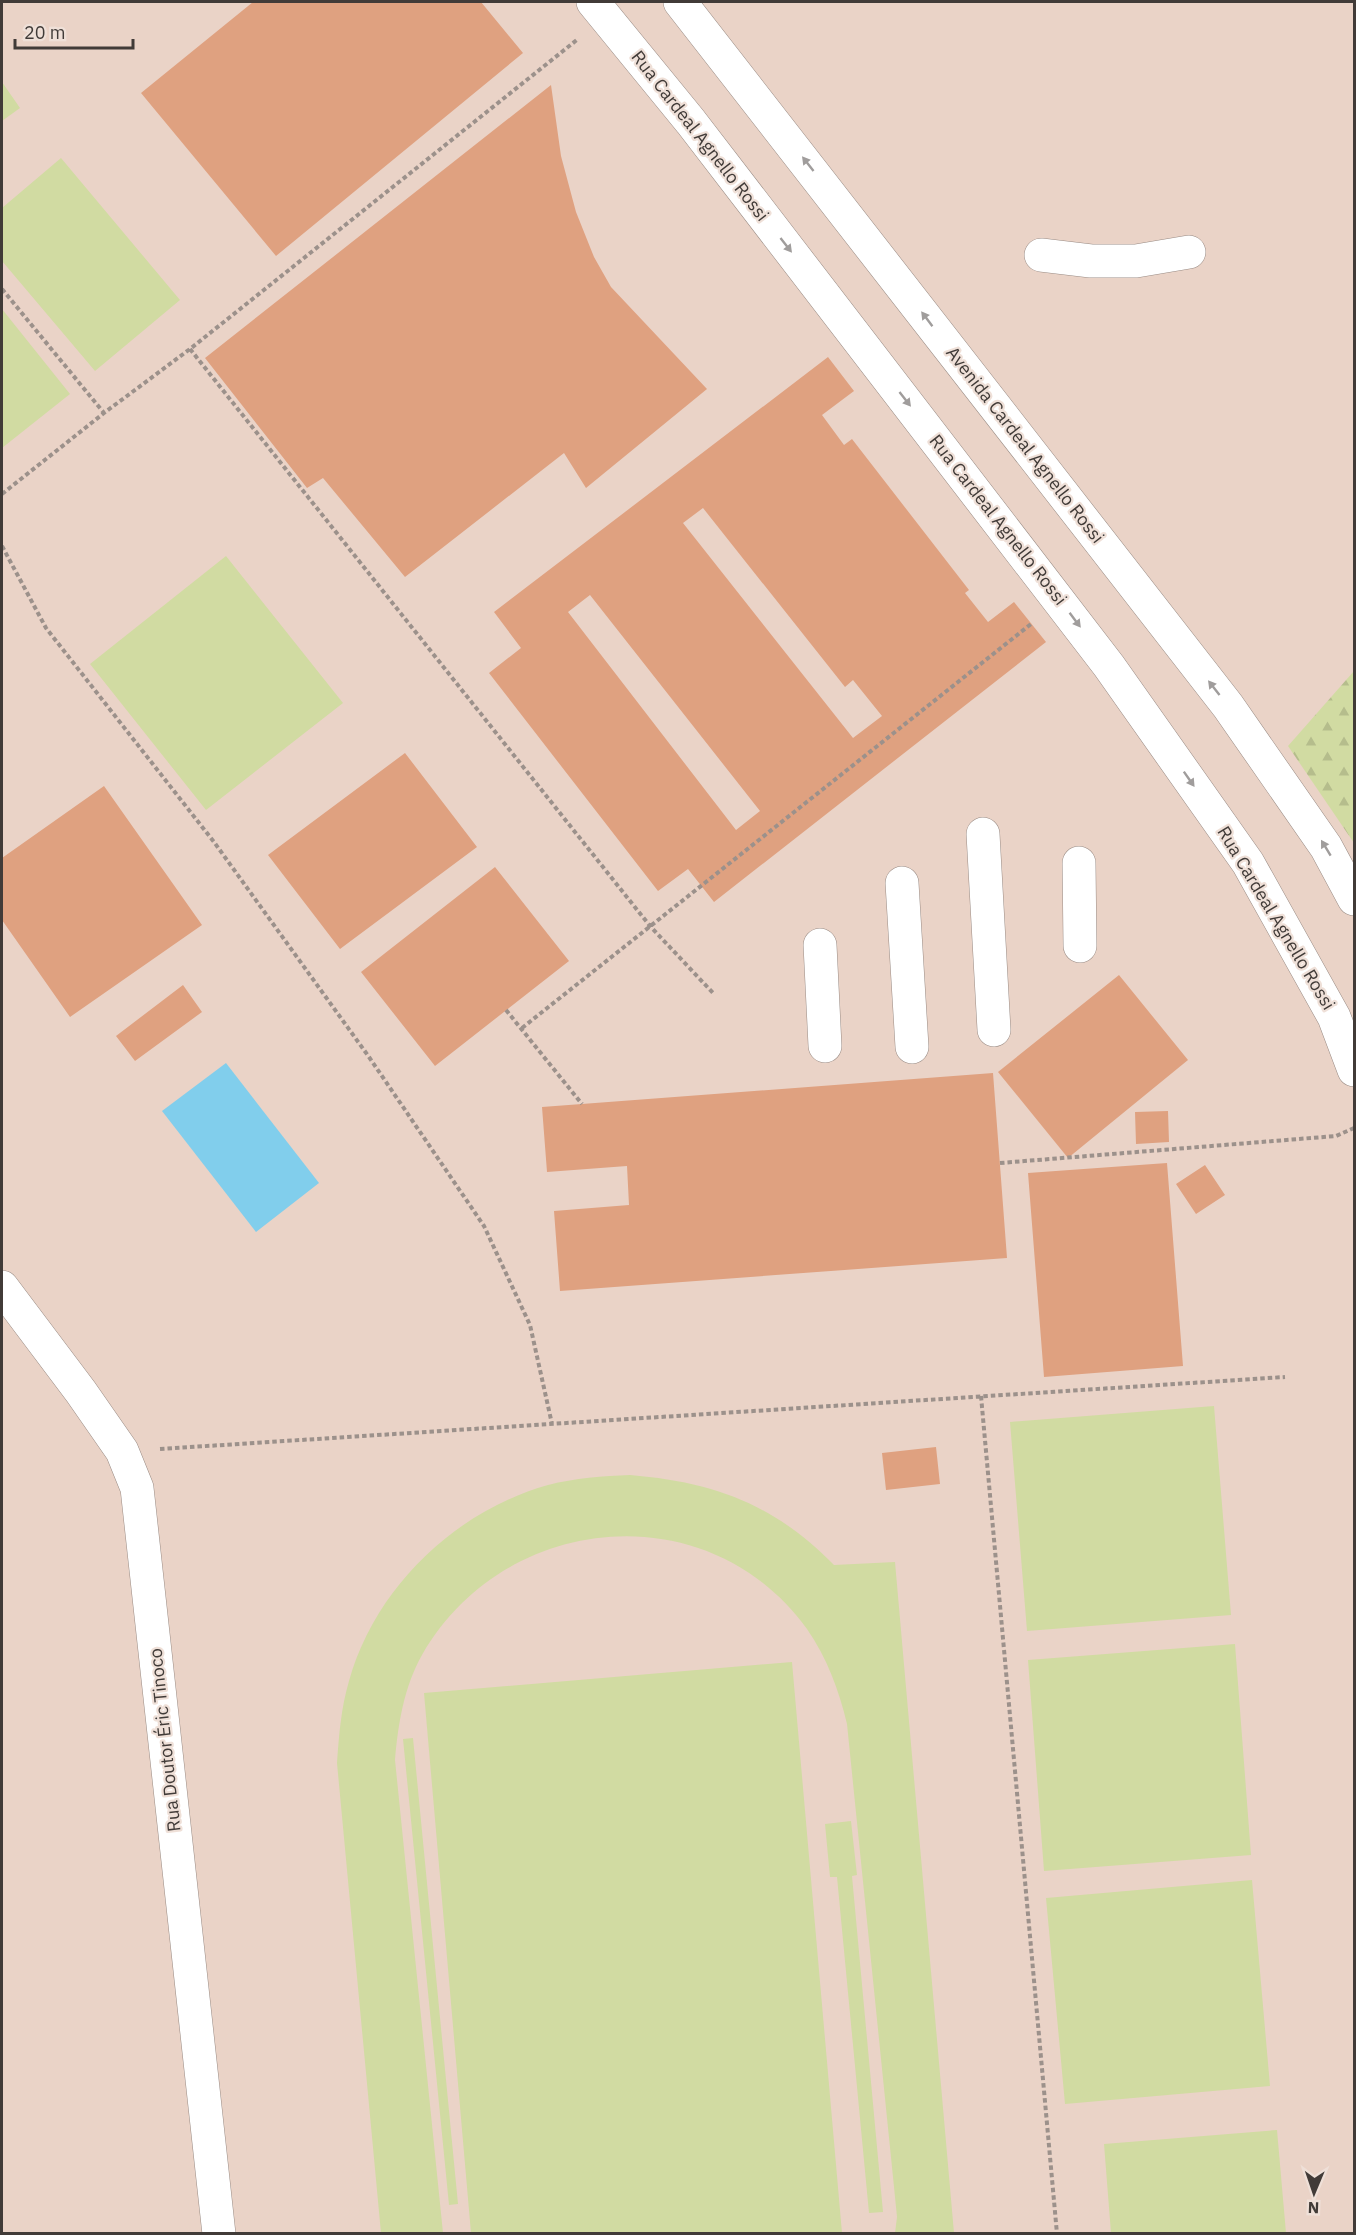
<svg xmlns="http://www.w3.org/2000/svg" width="1356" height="2235" font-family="'IBM Plex Sans',sans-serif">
	<defs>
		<pattern id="forest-firs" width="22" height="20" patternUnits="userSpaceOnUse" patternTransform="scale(1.5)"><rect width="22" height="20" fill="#d1dba2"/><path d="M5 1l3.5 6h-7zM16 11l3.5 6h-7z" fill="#b5bd8c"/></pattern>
	</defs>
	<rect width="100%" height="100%" fill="#efe0d8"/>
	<!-- built -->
	<path fill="#ead3c7" d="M2 2H1354V2233H2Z"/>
	<!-- forest -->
	<path fill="url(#forest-firs)" d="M1354 671V843L1288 746Z"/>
	<!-- pitch -->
	<path fill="#d1dba2" d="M2 82 20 108 2 121Z
		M61 158 180 300 95 371 2 261V208Z
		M2 309 70 394 2 448Z
		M226 556 343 703 206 810 90 664Z
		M1214 1406 1231 1615 1027 1631 1010 1422Z
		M630 1475C714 1482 774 1504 834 1565L895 1562 954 2233H895L897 2217 893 2177 847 1724C839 1690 827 1658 807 1629 708 1492 504 1512 422 1655 404 1687 398 1724 395 1760L443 2233H381L337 1763C339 1735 341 1708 349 1681 375 1588 455 1511 548 1485 575 1478 603 1476 630 1475Z
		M1235 1644 1251 1855 1044 1871 1028 1660Z
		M792 1662 842 2233H471L424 1693Z
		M413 1738 458 2204 449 2205 403 1739Z
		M851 1821 857 1875 852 1876 883 2212 869 2213 837 1877H830L825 1824Z
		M1252 1880 1270 2086 1065 2104 1046 1898Z
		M1277 2130 1286 2233H1111L1104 2144Z"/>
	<!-- water -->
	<path fill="#81ceec" d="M226 1063 319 1183 256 1232 162 1111Z"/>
	<!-- building -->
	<path fill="#dfa180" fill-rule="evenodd" d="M253 2H481L523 53 276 256 141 93Z
		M551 85 561 156 576 212 594 257 611 287 707 389 586 488 564 453 405 577 323 478 307 488 205 358Z
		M828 357 854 391 822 415 844 445 852 439 969 590 965 593 988 622 1014 602 1046 642 714 902 688 869 658 891 489 673 521 648 494 612ZM703 508 845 687 853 680 882 716 853 738 683 523ZM590 595 760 811 736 830 568 612Z
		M405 753 477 847 340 949 268 855Z
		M104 786 202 925 70 1017 2 920V858Z
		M495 867 569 961 435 1066 361 972Z
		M1119 975 1188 1060 1068 1158 998 1072Z
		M183 985 202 1012 135 1061 116 1036Z
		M993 1073 1007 1258 560 1291 554 1211 629 1205 627 1166 547 1172 542 1107Z
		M1168 1111 1169 1142 1136 1144 1135 1112Z
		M1167 1163 1183 1366 1044 1377 1028 1173Z
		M1205 1165 1225 1195 1196 1214 1176 1184Z
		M936 1447 940 1484 886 1490 882 1453Z"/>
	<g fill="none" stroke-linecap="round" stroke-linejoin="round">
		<!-- minor casing -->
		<g stroke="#998b84" stroke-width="34">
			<path id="minor" d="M593 2 691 122 1109 666 1248 863 1334 1017 1354 1070
				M680 2 1228 706 1326 847 1354 899
				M1041 255 1091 261H1136L1189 252
				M983 834 994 1030
				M1079 863 1080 946
				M902 883 912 1047
				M820 945 825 1046
				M2 1287 81 1392 122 1451 137 1488 219 2234"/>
		</g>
		<!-- path -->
		<path stroke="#9c918b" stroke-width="4" stroke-dasharray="4.5 3" stroke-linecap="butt" d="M2 289 104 413
			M190 349 650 926 713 993
			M2 494 104 413 190 349 578 39
			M2 546 46 628 214 842 369 1057 484 1226 530 1325 552 1424
			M506 1010 582 1104
			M522 1028 1031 624
			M1000 1163 1336 1136 1354 1128
			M981 1396 1057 2234
			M160 1449 1285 1377"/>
		<!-- minor -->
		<use href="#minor" stroke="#fff" stroke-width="33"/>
	</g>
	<!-- one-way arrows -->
	<defs><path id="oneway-solid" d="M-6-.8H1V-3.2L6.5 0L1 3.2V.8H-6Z" transform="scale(1.5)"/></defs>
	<g fill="#a09d9c">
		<use href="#oneway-solid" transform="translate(808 164) rotate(-128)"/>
		<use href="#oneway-solid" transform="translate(786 245) rotate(52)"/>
		<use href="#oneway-solid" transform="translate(927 319) rotate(-127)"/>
		<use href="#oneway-solid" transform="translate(905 399) rotate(52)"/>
		<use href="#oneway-solid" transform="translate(1075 620) rotate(53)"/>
		<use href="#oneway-solid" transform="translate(1214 688) rotate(-128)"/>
		<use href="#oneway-solid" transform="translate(1189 779) rotate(55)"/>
		<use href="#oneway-solid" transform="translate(1326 848) rotate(-121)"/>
	</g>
	<g text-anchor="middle" stroke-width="4.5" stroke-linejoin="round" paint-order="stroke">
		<!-- street labels -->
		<g font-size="18" fill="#413b38" stroke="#efe0d8">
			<text transform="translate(700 136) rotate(52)" y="6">Rua Cardeal Agnello Rossi</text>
			<text transform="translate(1025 445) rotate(52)" y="6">Avenida Cardeal Agnello Rossi</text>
			<text transform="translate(998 520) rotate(52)" y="6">Rua Cardeal Agnello Rossi</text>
			<text transform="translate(1276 918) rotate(59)" y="6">Rua Cardeal Agnello Rossi</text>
			<text transform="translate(165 1740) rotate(-96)" y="6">Rua Doutor Éric Tinoco</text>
		</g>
	</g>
	<!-- border -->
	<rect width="1356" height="2235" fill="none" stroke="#413b38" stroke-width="6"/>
	<!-- north arrow -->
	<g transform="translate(1314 2193) rotate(182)" stroke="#efe0d8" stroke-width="4.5" paint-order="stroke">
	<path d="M0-4.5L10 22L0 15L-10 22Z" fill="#413b38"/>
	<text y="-9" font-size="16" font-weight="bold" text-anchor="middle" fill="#413b38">N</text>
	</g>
	<!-- scale -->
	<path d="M15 39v9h118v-9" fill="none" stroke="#413b38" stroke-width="3"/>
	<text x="24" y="39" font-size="18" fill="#413b38" stroke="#efe0d8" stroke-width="4.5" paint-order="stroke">20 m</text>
</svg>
